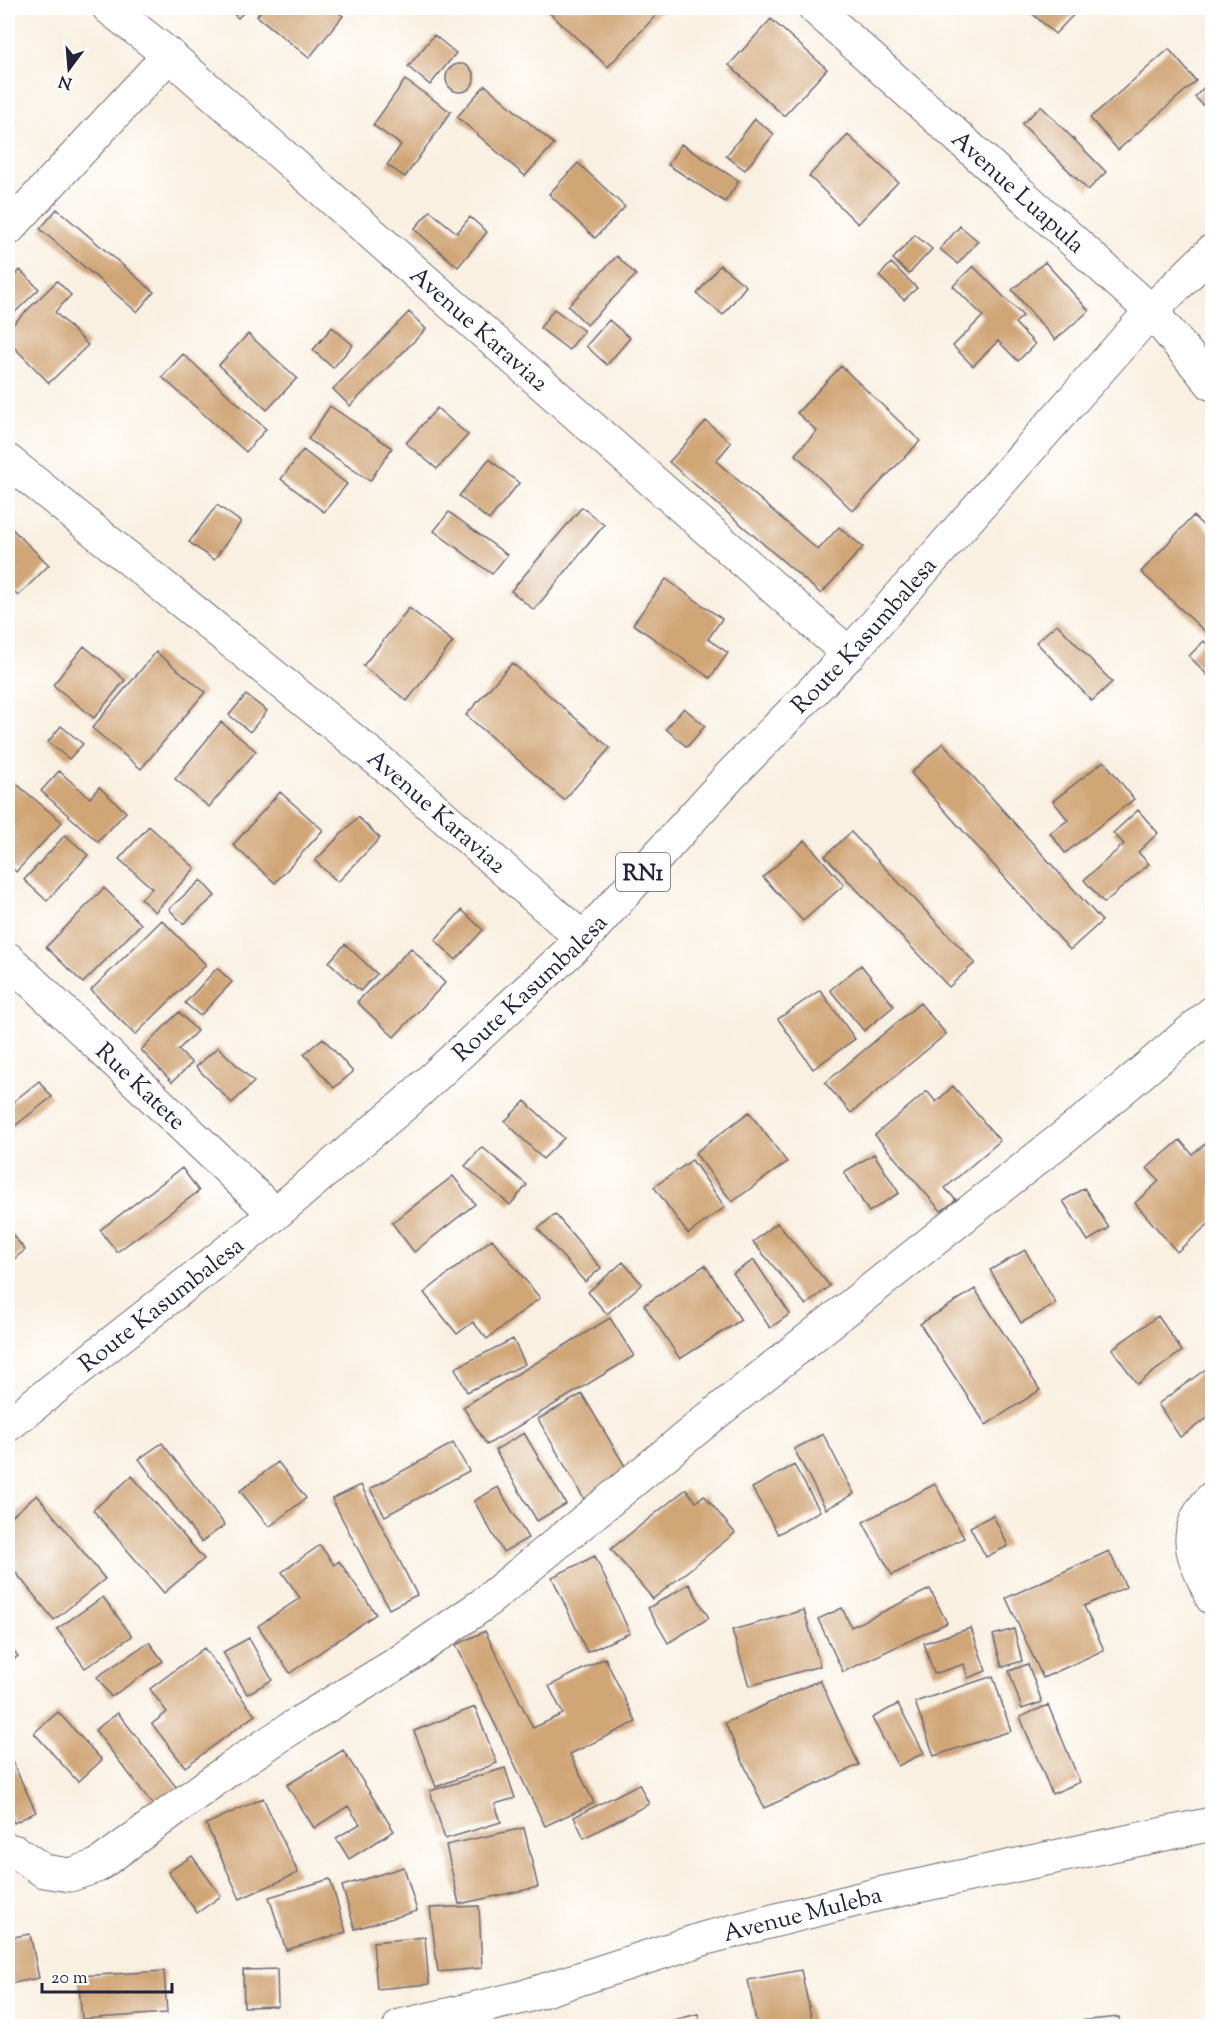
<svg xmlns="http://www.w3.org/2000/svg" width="1220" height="2034" font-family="'Sorts Mill Goudy',serif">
	<rect width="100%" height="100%" fill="#fff"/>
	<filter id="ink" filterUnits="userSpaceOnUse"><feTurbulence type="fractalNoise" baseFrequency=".0167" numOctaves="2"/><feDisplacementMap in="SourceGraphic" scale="12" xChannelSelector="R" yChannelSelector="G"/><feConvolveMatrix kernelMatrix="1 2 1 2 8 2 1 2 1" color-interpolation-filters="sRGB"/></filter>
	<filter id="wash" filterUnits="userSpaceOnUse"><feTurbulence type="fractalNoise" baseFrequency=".008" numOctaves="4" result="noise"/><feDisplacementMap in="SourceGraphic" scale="24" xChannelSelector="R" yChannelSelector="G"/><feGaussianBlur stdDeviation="1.35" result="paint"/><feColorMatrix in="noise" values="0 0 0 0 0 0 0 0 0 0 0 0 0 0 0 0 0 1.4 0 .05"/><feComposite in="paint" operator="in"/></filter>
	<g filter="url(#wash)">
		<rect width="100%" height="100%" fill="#f9f0e1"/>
		<g id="blocks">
			<!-- building -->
			<path fill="#d0a677" d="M227 8H248L238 18Z
				M263 8H332L343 16 309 58 257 16Z
				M544 8H658L661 10 608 67Z
				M1026 8H1080L1055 34Z
				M771 19 827 69 784 116 729 65Z
				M434 35 456 53 430 85 408 67Z
				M1169 49 1196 81 1118 150 1090 118Z
				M446 78a14 14 0 1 1 28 0a14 14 0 1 1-28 0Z
				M1212 79V114L1195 97Z
				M405 80 451 112 405 177 387 165 401 145 373 125Z
				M485 85 554 144 525 176 457 117Z
				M1041 106 1106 172 1088 190 1022 124Z
				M8 113 17 121 8 133Z
				M755 119 774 134 745 170 726 156Z
				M848 135 898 182 858 224 809 176Z
				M681 144 739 181 725 202 668 165Z
				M578 163 625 207 595 238 549 194Z
				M57 209 154 292 137 312 40 229Z
				M430 211 457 233 470 217 487 232 458 267 414 229Z
				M960 226 978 241 958 264 940 249Z
				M915 235 932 249 909 274 893 259Z
				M617 256 636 275 587 325 568 306Z
				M1045 262 1089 311 1055 340 1012 290Z
				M891 263 917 288 904 300 879 276Z
				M720 265 746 286 723 315 697 294Z
				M973 266 1023 316 1015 323 1035 344 1018 361 998 341 973 366 953 346 983 316 953 286Z
				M20 270 39 289 8 319V282Z
				M57 281 71 295 55 312 88 345 49 383 8 341V329Z
				M554 309 584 331 569 350 540 328Z
				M409 312 426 329 350 406 333 389Z
				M609 320 630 338 607 365 586 346Z
				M332 327 353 345 333 368 313 350Z
				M248 334 297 378 267 410 219 365Z
				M183 354 266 429 246 452 162 377Z
				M841 366 920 441 853 511 795 454 817 431 797 413Z
				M330 406 392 448 370 481 308 439Z
				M437 408 468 435 437 469 406 443Z
				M706 421 731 443 716 461 818 550 839 527 863 547 821 594 669 462Z
				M303 450 347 484 324 512 281 479Z
				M489 459 519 483 489 520 459 496Z
				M217 505 241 522 214 560 189 542Z
				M582 507 604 525 534 610 511 591Z
				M449 512 507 555 492 574 434 531Z
				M1193 516 1212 534V638L1141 572Z
				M10 527 49 565 18 596 8 586Z
				M666 579 722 619 708 639 728 653 710 678 633 624Z
				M409 608 453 642 407 701 363 666Z
				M1057 624 1112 682 1092 701 1036 642Z
				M1204 641 1212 650V680L1189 656Z
				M84 646 125 680 94 718 53 685Z
				M156 652 205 692 141 769 92 728Z
				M512 663 610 748 564 800 466 715Z
				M246 695 267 711 250 732 229 715Z
				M684 708 705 726 687 747 666 729Z
				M221 722 256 751 209 807 175 779Z
				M61 726 83 744 69 759 48 742Z
				M943 743 1102 921 1070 950 911 773Z
				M1104 761 1134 799 1065 853 1050 833 1068 820 1053 801Z
				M59 771 90 798 99 787 126 812 98 842 41 791Z
				M8 777 62 822 16 872 8 864Z
				M280 792 323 830 275 883 233 845Z
				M1138 810 1158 833 1138 852 1149 864 1104 903 1084 880 1124 844 1113 833Z
				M358 817 380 838 338 882 315 861Z
				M149 826 195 868 155 912 141 899 152 888 119 859Z
				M851 832 975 963 949 987 825 856Z
				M65 835 88 855 47 901 24 880Z
				M805 840 844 885 803 921 763 877Z
				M201 880 215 896 183 924 169 909Z
				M104 888 141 924 83 983 46 947Z
				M462 910 483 930 456 960 435 940Z
				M162 920 206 965 135 1035 91 990Z
				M345 944 377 974 360 991 329 962Z
				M411 948 445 983 394 1037 357 1002Z
				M861 965 894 1006 864 1031 830 990Z
				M217 968 232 982 200 1016 185 1003Z
				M820 990 855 1039 813 1069 778 1019Z
				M920 1003 946 1034 851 1113 825 1083Z
				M179 1012 197 1031 178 1050 192 1063 172 1082 141 1050Z
				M323 1038 353 1072 334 1088 304 1054Z
				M218 1047 254 1082 232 1103 196 1067Z
				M39 1081 52 1097 8 1131V1106Z
				M953 1086 1000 1141 945 1188 956 1200 941 1211 875 1135 927 1091 936 1102Z
				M525 1101 564 1138 543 1159 505 1121Z
				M749 1112 787 1162 732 1202 695 1153Z
				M1180 1140 1192 1154 1205 1144 1212 1152V1221L1177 1252 1135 1203 1159 1181 1147 1168Z
				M482 1147 527 1185 510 1205 465 1166Z
				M874 1154 899 1193 869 1212 844 1172Z
				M692 1160 725 1207 688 1234 654 1187Z
				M182 1168 199 1191 117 1252 100 1230Z
				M453 1176 475 1204 414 1252 392 1223Z
				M1084 1188 1109 1228 1088 1241 1063 1201Z
				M555 1214 601 1268 585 1282 538 1229Z
				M777 1223 830 1286 806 1305 753 1242Z
				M8 1229 25 1250 8 1264Z
				M492 1239 540 1298 487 1339 473 1322 457 1334 424 1293Z
				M1025 1250 1056 1304 1021 1323 990 1270Z
				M754 1260 790 1314 770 1328 733 1273Z
				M623 1262 642 1284 607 1314 588 1292Z
				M705 1265 741 1320 680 1359 644 1305Z
				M975 1289 1040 1390 986 1425 920 1324Z
				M1158 1316 1182 1351 1137 1384 1112 1349Z
				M610 1318 634 1356 487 1445 463 1407Z
				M513 1339 525 1364 467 1392 455 1368Z
				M1210 1366 1212 1369V1415L1180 1437 1158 1404Z
				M582 1394 629 1473 584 1499 538 1419Z
				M524 1433 566 1504 537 1521 495 1450Z
				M823 1434 854 1494 826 1509 794 1449Z
				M162 1443 225 1525 201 1542 139 1459Z
				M453 1443 469 1471 385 1516 370 1489Z
				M278 1462 306 1498 269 1527 240 1491Z
				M794 1465 820 1511 778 1534 752 1488Z
				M132 1476 204 1559 164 1593 93 1510Z
				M935 1484 964 1538 892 1575 863 1522Z
				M361 1485 417 1595 389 1609 332 1499Z
				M498 1487 528 1538 503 1552 474 1501Z
				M686 1489 696 1502 704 1495 735 1533 653 1599 611 1549Z
				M37 1495 105 1579 54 1620 8 1563V1519Z
				M993 1515 1008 1546 986 1557 970 1527Z
				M320 1545 334 1565 339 1561 376 1614 290 1673 258 1626 300 1598 282 1572Z
				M1109 1551 1126 1587 1084 1606 1104 1650 1043 1678 1006 1598Z
				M595 1556 630 1633 587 1652 552 1577Z
				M689 1584 709 1618 668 1643 648 1608Z
				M930 1589 947 1623 843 1672 818 1619 842 1608 851 1627Z
				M103 1597 132 1636 85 1668 57 1629Z
				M804 1610 820 1666 749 1686 732 1630Z
				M971 1628 986 1671 968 1678 964 1664 934 1674 924 1643Z
				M1014 1629 1022 1661 1002 1667 993 1635Z
				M485 1631 533 1728 563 1714 549 1686 605 1658 636 1722 570 1754 594 1803 545 1826 456 1645Z
				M249 1638 272 1680 247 1694 223 1652Z
				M149 1642 163 1661 111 1697 97 1677Z
				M8 1643 18 1656 8 1664Z
				M204 1648 255 1715 185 1767 152 1724 167 1712 150 1689Z
				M1028 1664 1042 1702 1022 1709 1009 1671Z
				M993 1676 1011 1731 934 1756 915 1702Z
				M820 1680 859 1765 764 1808 725 1723Z
				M898 1704 924 1753 898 1766 872 1718Z
				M1048 1705 1080 1782 1052 1794 1020 1717Z
				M475 1707 497 1763 436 1787 414 1731Z
				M58 1712 102 1760 78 1782 34 1733Z
				M118 1713 177 1788 154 1806 95 1730Z
				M343 1750 394 1831 349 1859 336 1838 360 1824 348 1806 314 1828 287 1785Z
				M12 1761 36 1812 14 1823 8 1810V1764Z
				M505 1768 515 1798 495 1804 501 1822 445 1839 430 1791Z
				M639 1784 649 1804 584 1838 574 1817Z
				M263 1798 298 1873 240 1899 206 1824Z
				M524 1828 538 1887 459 1904 446 1845Z
				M192 1856 221 1896 197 1913 168 1872Z
				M404 1867 417 1911 355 1929 342 1886Z
				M330 1879 346 1932 286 1950 269 1897Z
				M479 1906 482 1968 438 1972 430 1908Z
				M30 1934 39 1978 8 1984V1938Z
				M425 1937 429 1984 377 1989 373 1942Z
				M277 1969 278 2006 244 2007 243 1970Z
				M801 1970 813 2026H757L748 1980Z
				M164 1971 167 2013 82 2019 78 1976Z
				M698 2014 701 2026H649Z
				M1119 2017 1120 2026H1038V2025Z"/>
		</g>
	</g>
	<g filter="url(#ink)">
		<use href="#blocks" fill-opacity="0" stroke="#6d6a75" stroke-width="1.5"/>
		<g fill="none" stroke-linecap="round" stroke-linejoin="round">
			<!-- street casing -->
			<g stroke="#6d6a75" stroke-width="35">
				<g id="street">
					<path id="s1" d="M109 8 169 55 849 654"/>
					<path id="s2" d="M815 8 1151 311 1212 384"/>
					<path d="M8 229 169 55"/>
					<path id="s3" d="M8 461 394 773 583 939"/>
					<path id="s4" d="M8 959 275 1214"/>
					<path d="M1212 1498C1177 1535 1195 1558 1212 1598"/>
					<path d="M8 1850 16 1852 44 1871 70 1875 97 1866 231 1768 302 1721 398 1663 482 1605 712 1416 1094 1113 1212 1013"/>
					<path id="s5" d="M400 2026 523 1997 706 1938 879 1894 1212 1824"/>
				</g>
			</g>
			<!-- highway casing -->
			<g stroke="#6d6a75" stroke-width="35">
				<g id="highway">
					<path id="s6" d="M8 1425 275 1214 406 1103 583 939 729 777 849 654 1151 311 1212 251"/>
				</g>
			</g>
			<!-- street -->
			<use href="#street" stroke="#fff" stroke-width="33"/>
			<!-- highway -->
			<use href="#highway" stroke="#fff" stroke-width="33"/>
		</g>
	</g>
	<g text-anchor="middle" stroke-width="5" stroke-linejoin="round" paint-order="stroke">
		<!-- shield labels -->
		<rect fill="#fff" stroke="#646476" stroke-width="1.5" x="616" y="853" width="54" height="38" rx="4.5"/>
		<g font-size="22" font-weight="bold" fill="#22223b">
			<text x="643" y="880">RN1</text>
		</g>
		<!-- street labels -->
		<g font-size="24" fill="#22223b" stroke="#fff">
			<text dy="8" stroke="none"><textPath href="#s2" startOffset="274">Avenue Luapula</textPath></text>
			<text dy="8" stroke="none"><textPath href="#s1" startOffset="490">Avenue Karavia2</textPath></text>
			<text dy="8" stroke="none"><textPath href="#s6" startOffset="1167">Route Kasumbalesa</textPath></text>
			<text dy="8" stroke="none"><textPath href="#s3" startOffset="554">Avenue Karavia2</textPath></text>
			<text dy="8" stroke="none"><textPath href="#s6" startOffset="681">Route Kasumbalesa</textPath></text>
			<text dy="8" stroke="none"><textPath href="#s4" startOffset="184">Rue Katete</textPath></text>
			<text dy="8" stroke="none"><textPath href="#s6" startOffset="195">Route Kasumbalesa</textPath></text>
			<text dy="8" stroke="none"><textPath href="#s5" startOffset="418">Avenue Muleba</textPath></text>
		</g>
	</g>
	<!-- margin -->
	<rect width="1220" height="2034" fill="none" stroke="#fff" stroke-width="30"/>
	<!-- north arrow -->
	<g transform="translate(69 69) rotate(196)" stroke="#ffffff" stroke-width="4.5" paint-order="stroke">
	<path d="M0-4.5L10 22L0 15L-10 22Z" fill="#22223b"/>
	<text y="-9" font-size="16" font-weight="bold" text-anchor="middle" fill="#22223b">N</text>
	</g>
	<!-- scale -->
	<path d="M42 1983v9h130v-9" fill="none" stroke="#22223b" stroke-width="3"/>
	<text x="51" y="1983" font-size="18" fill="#22223b" stroke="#ffffff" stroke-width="4.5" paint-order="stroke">20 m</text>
</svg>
